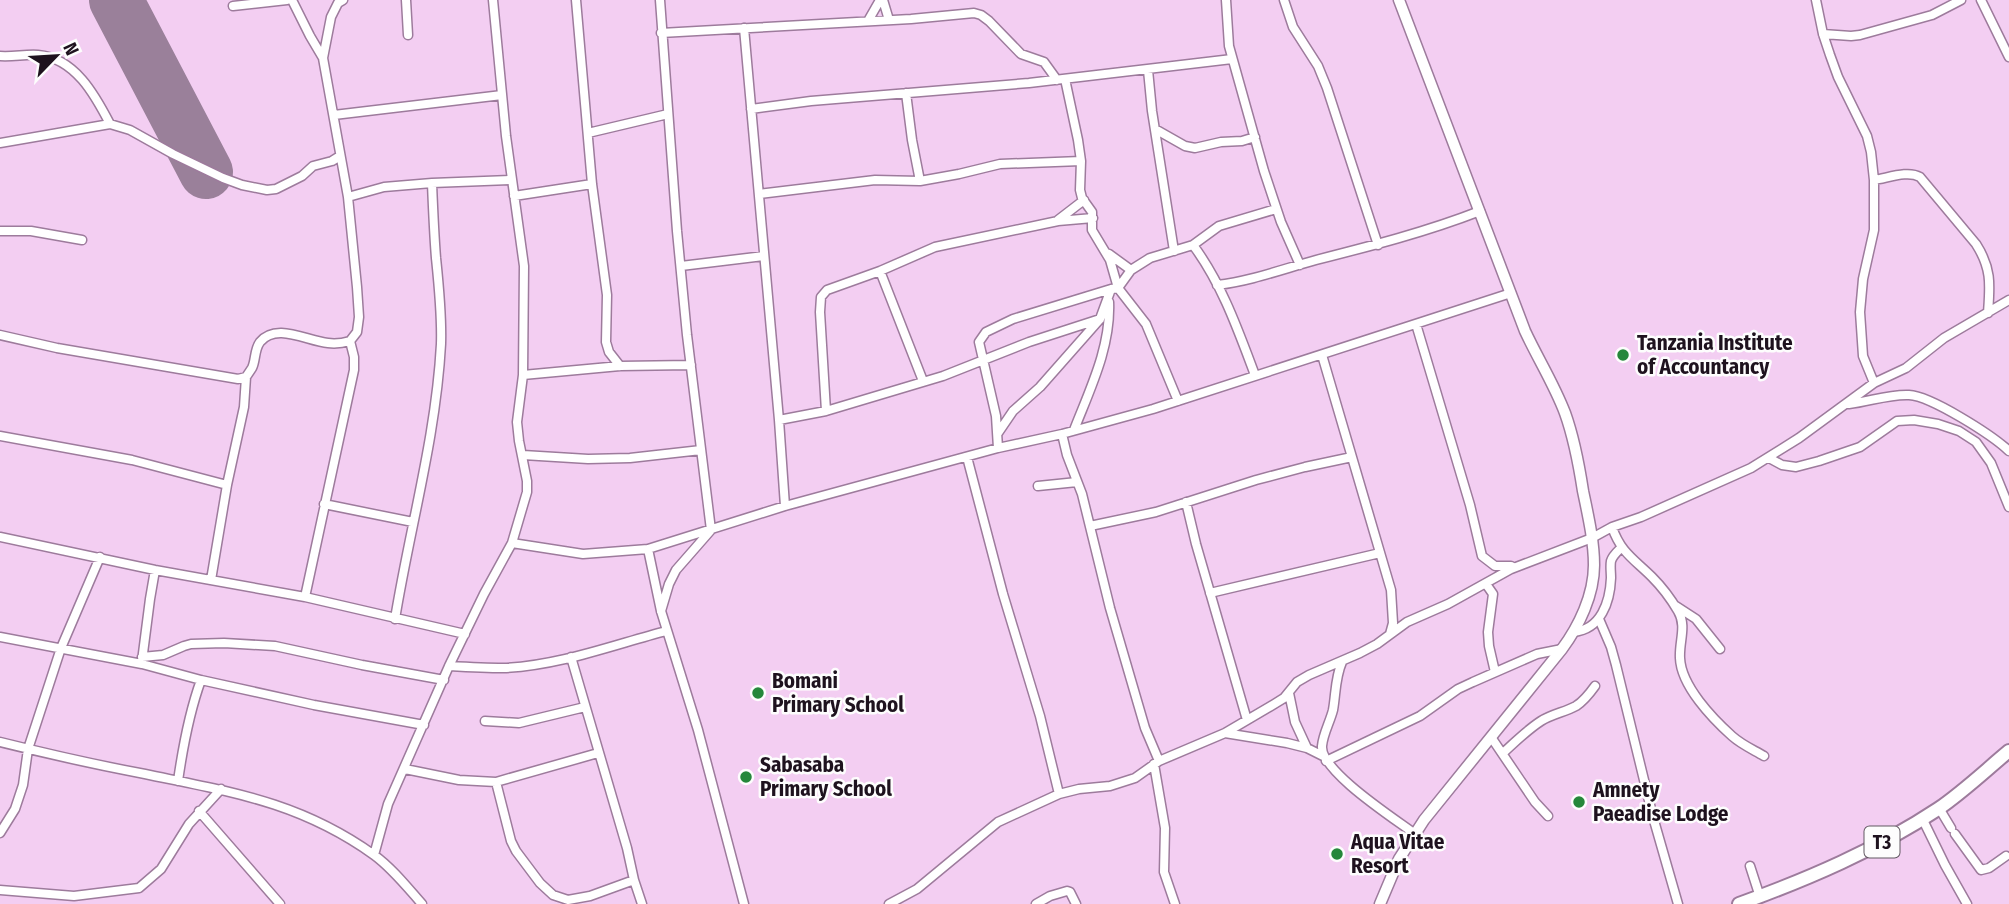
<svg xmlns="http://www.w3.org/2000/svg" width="2009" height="904" font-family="'Fira Sans Condensed',sans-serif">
	<rect width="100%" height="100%" fill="#f3cef2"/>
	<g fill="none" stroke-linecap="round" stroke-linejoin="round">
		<!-- taxiway -->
		<path stroke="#9a809a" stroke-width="21" d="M119 7 135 0"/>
		<!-- runway -->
		<path stroke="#9a809a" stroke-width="54" d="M116 0 206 172"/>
		<!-- minor casing -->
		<g stroke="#9d7b9c" stroke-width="11">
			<path id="minor" d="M292 0 310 36 323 58
				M406 0 408 35
				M576 0 592 184 607 295 606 342 609 352 620 366
				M660 0 677 231 687 335 711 530 676 570 669 584 661 611
				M883 0 889 20
				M1226 0 1229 46 1264 171 1281 222 1300 265
				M1284 0 1293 27 1318 66 1327 88 1378 245
				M1816 0 1823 34 1830 55 1838 77 1867 136 1871 152 1874 180V230L1863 279 1860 312 1863 356 1874 383
				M1981 0 2009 57
				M233 6 287 0
				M868 21 880 0
				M744 28 779 420 785 506
				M661 33 911 19 974 13 981 15 989 21 1021 54 1044 62 1057 80
				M1823 34 1851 36 1860 35 1932 15 1961 0
				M0 56C13 57 26 54 38 55 75 58 95 95 110 124
				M1148 70 1152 111 1174 251
				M1065 79 1078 140 1081 161 1080 190 1082 198 1092 212V230L1110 260 1118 288 1146 324 1178 401
				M906 93 912 140 920 181
				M751 109 811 101 1029 83 1232 59
				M334 115 502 95
				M1155 129 1185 146 1195 148 1221 142 1242 141 1255 137
				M588 133 668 114
				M0 143 110 124 130 130 173 154 223 178 242 185 267 190 276 189 302 176 313 166 332 161 340 156
				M1874 180C1888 178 1908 170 1920 177L1976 244C1992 269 1990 285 1988 313
				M759 194 875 180 920 181 959 174 1000 164 1081 161
				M514 196 592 184
				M348 197 384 187 432 183 511 180
				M1058 220 1084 200
				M0 231H31L82 240
				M1193 245C1222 284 1238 330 1255 375
				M1109 254 1131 270
				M681 266 764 256
				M880 271 923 381
				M1217 285C1251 281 1283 269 1316 260 1371 246 1426 232 1480 211
				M1416 324 1470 505 1482 556 1495 566H1511
				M0 335 57 348 238 379 246 377C248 374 250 371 252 368 256 360 254 350 260 342 276 322 307 341 328 343 335 344 343 343 350 341L357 332 359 317 357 287 348 197 323 58 331 17 338 3 343 0
				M1322 355 1391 590 1393 623 1390 634
				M523 375 620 366 691 365
				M1849 404C1869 402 1888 394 1909 395 1931 396 1992 435 2009 451
				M826 411 820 312 821 297 827 290 880 271 935 247 1058 221 1093 218
				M779 420 826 411 943 376 1029 342 1100 319
				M1074 430C1090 389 1111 347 1109 302
				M998 433 1013 411 1040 387 1100 319 1111 289
				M1062 434 1067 455 1082 494 1110 608 1145 728 1159 761
				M0 436 132 460 227 485
				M998 448 996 416 979 342 986 332 1013 319 1111 289 1118 288 1131 270 1150 258 1193 245 1219 226 1276 209
				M523 455 588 459 630 458 701 450
				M967 457 1003 594 1040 716 1059 794
				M1769 458 1782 465 1796 467 1819 461 1860 447 1897 421 1914 420 1938 424 1959 431 1976 442 1991 463 2009 507
				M1038 486 1077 482
				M1186 502 1196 544 1247 720
				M324 504 413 522
				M1090 526 1156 512 1256 480 1305 467 1352 457
				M1612 527C1621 553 1634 559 1652 577 1661 586 1671 599 1678 611 1687 626 1679 641 1680 658 1681 686 1713 719 1732 736 1742 745 1754 750 1764 756
				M0 537 155 570 305 597 465 634
				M512 543 583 554 648 549 785 506 998 448 1062 434 1153 409 1511 293
				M648 549 661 611 698 730 744 904
				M211 580 227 485 244 407 246 377
				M1486 584 1493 594 1488 632 1489 646 1495 672
				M1210 593 1380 553
				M305 597 354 370V357L350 341
				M1676 606 1696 619 1720 649
				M395 619C410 527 436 437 441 344 442 315 439 287 436 258 434 233 433 208 432 183
				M1599 619 1611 647 1616 665 1653 817 1678 904
				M1574 632C1601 629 1610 602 1611 578 1611 572 1610 566 1611 561 1613 555 1617 552 1621 548
				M0 637 142 664 201 680 314 705 424 725
				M142 657 163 655 184 646 191 644 224 643 275 646 362 665 444 680
				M571 657 627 848 634 880 642 904
				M142 661 150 599 155 570
				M1342 662C1335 678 1336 693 1333 710 1330 722 1323 734 1322 746 1320 771 1395 819 1415 834
				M449 666C467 667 485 668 503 668 558 666 613 645 666 631
				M1289 693 1295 722 1307 748 1323 756
				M485 721 519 723 585 707
				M1225 733 1287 743 1307 748
				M1491 737 1535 802 1548 816
				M0 742C48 754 97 765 145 774 231 792 300 802 374 855 392 868 407 887 422 904
				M1503 753C1515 742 1527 730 1541 721 1552 714 1565 712 1576 706 1584 701 1590 693 1595 686
				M1326 761 1420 716 1458 689 1473 682 1537 654 1562 649
				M1154 764 1165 828 1164 872 1175 904
				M405 769 459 780 496 782 598 753
				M178 781C183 746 189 713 201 680
				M496 782 511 841 516 851 540 883 553 895 568 900 590 896 634 880
				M1939 808 1951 828
				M199 811 280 904
				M1922 818 1945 865 1967 904
				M0 833 15 809 23 785 28 749 61 648 100 557
				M1955 834 1981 870 1989 868 2006 856
				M374 855 388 804 449 666 484 594 512 543 527 492V481L519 441 517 422 523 375 524 266 506 136 493 0
				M1750 866 1760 897
				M0 890 74 896 139 888 161 869 189 824 221 789
				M889 904 917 889 998 822 1059 794 1079 789 1110 786 1135 778 1159 761 1225 733 1271 706 1284 698 1297 682 1309 675 1360 653 1377 644 1407 622 1448 604 1511 569 1592 538 1612 527 1641 517 1751 468 1799 438 1874 383 1906 368 1944 338 2009 300
				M1036 904 1050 896 1067 891 1070 892 1076 904"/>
		</g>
		<!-- major casing -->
		<g stroke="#9d7b9c" stroke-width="13">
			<path id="major" d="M1380 904 1399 859 1424 820 1562 649C1579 626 1594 595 1594 565 1594 541 1588 515 1583 491 1579 465 1574 438 1565 413 1554 384 1538 359 1525 331L1399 0"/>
		</g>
		<!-- highway casing -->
		<g stroke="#9d7b9c" stroke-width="16">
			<path id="highway" d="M1739 904C1808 879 1876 850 1938 809 1963 792 1986 770 2009 751"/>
		</g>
		<!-- minor -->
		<use href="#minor" stroke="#fff" stroke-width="8"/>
		<!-- major -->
		<use href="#major" stroke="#fff" stroke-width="10"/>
		<!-- highway -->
		<use href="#highway" stroke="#fff" stroke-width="12"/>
	</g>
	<!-- markers -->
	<g fill="#25873b" stroke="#fdfdfd" stroke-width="2.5">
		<circle cx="1623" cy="355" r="7"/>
		<circle cx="758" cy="693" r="7"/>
		<circle cx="746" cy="777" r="7"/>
		<circle cx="1579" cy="802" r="7"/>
		<circle cx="1337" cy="854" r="7"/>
	</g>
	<g text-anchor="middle" stroke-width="5" stroke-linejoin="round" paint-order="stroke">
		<!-- shield labels -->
		<rect fill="#fdfdfd" stroke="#615861" stroke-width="2" x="1864.5" y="826.5" width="35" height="31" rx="5"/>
		<g font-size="19" font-weight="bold" fill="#1e121e">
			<text x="1882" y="849">T3</text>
		</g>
		<!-- poi labels -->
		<g font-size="21" font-weight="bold" fill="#1e121e" stroke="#fdfdfd" text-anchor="start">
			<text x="1637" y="350">Tanzania Institute<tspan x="1637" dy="24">of Accountancy</tspan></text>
			<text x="772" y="688">Bomani<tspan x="772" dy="24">Primary School</tspan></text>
			<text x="760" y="772">Sabasaba<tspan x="760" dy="24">Primary School</tspan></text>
			<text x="1593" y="797">Amnety<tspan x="1593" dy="24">Paeadise Lodge</tspan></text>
			<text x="1351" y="849">Aqua Vitae<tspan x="1351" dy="24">Resort</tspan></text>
		</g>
	</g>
	<!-- north arrow -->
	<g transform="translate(56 56) rotate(65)" stroke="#fdfdfd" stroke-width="5" paint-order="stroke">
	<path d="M0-5L12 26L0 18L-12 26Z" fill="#1e121e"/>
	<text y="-10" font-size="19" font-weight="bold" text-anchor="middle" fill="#1e121e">N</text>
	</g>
</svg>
